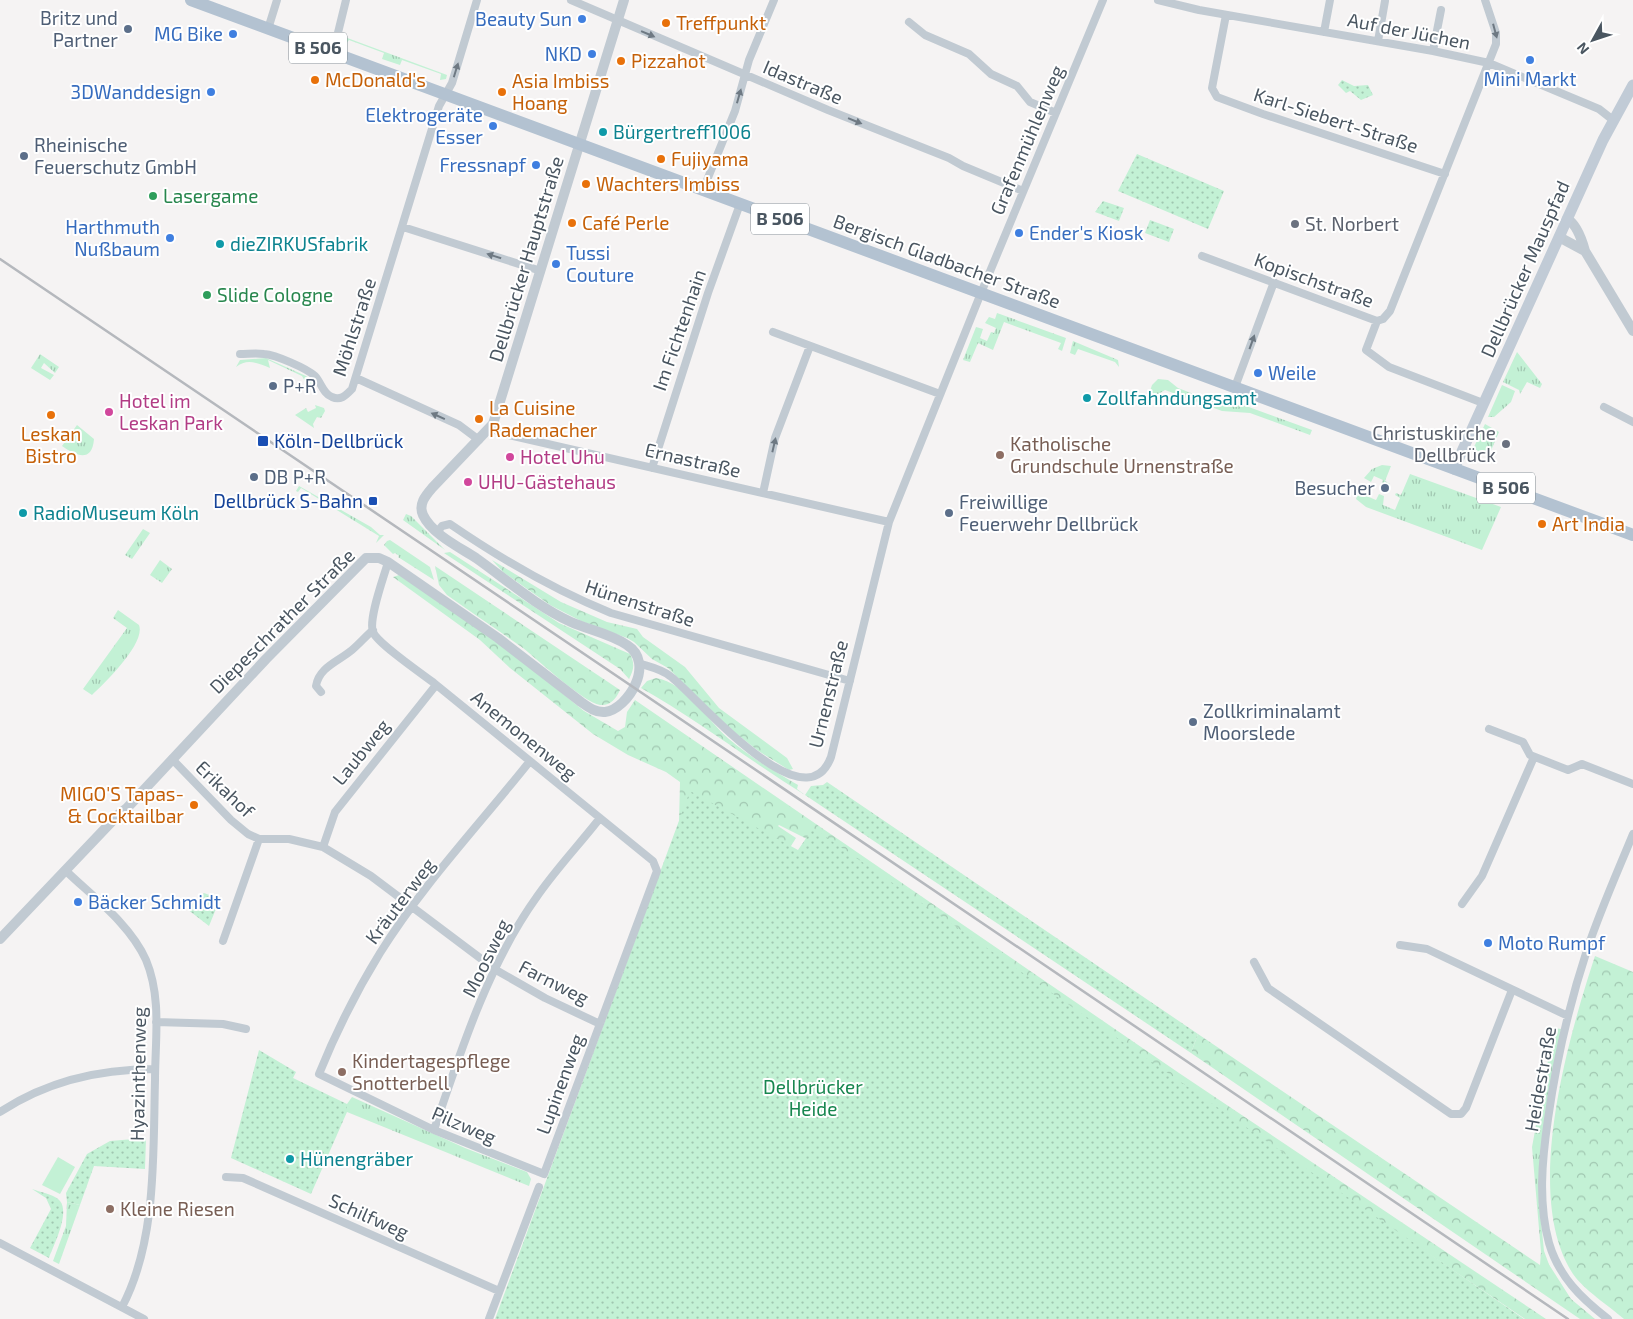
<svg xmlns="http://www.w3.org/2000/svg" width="1633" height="1319" font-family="'Exo 2',sans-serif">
	<defs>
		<pattern id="grass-tufts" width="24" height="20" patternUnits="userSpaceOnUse" patternTransform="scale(1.25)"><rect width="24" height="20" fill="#c3f1d5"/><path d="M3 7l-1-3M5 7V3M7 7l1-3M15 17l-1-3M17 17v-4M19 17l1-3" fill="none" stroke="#a0c6b0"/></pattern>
		<pattern id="forest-crowns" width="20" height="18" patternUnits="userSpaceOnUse" patternTransform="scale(1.25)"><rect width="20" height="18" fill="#c3f1d5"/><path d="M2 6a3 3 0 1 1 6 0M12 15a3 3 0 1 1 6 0" fill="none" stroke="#a0c6b0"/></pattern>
		<pattern id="park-dots" width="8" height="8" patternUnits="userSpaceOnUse" patternTransform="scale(1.25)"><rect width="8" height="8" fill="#c3f1d5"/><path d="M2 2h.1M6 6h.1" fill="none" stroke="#a0c6b0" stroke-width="1.8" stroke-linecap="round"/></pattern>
	</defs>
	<rect width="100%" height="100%" fill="#f5f3f3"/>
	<!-- grass -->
	<path fill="url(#grass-tufts)" d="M342 36 447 75 446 79 440 80 441 74 402 60 400 65 382 59 384 53 349 40 345 45 342 42Z
		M997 313 1066 338 1062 351 1058 349 1061 343 1004 322 993 350 978 343 970 362 963 360 976 327 983 329 980 338 987 341 991 332 994 333 996 328 985 323 989 317 995 319Z
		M1073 341 1118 360 1119 367 1115 362 1078 349 1075 355 1070 353Z
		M1517 352 1542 384 1540 388 1527 382 1520 394 1519 390 1503 382Z
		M40 354 59 367 55 373 44 363 41 368 54 375 50 380 31 368Z
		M266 358 306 376 315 384 307 385 302 376 268 360 270 368C258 363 247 358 236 367L240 360Z
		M1158 379 1168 380 1178 388 1217 403 1246 406 1312 430 1310 435 1250 413 1222 411 1165 390 1155 396 1149 394 1152 385Z
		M1502 385 1515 391 1511 402 1494 417H1488Z
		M315 405 324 408 325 411 321 418 317 417 313 424 314 428 295 415 306 408 308 412 316 408Z
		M1485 424 1499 432 1489 455 1473 449Z
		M77 425 94 439C92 464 75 455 62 446Z
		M1382 465 1391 466 1385 481 1390 484 1387 488 1381 486 1383 480 1374 476 1371 482 1364 478 1372 469Z
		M1410 474 1501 507 1482 550 1366 507 1356 499 1360 487 1366 489 1364 495 1376 500 1379 494 1384 496 1383 505 1395 510 1400 498 1395 495 1396 493 1401 495Z
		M299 486 371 527 380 535H384L376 543 379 536 301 488 298 492 296 491Z
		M406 514 411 516 445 550 403 520Z
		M143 529 150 533 132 559 125 555Z
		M390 540 430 567 434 580 398 557 399 556 395 553 393 554 384 545 387 541Z
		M160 560 172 569 162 583 150 575Z
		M118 610 139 625C146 643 105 683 92 695L83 689 127 628 113 618Z
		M1554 1028 1561 1029 1539 1202 1544 1251 1551 1270 1541 1252 1532 1147Z
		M352 1097 465 1148 527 1172 531 1179 529 1186 347 1112V1104Z
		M67 1202 80 1205 59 1264 53 1261 66 1226Z"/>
	<!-- forest -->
	<path fill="url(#forest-crowns)" d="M450 552 559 623 630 654C635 664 634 669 629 679L620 669 444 553Z
		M492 560 561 602 607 622 637 629 643 637 685 667 719 708 787 758 793 769 789 770 757 750 728 727 668 668 652 659 634 642 627 638 581 621 550 605 503 572Z
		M435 566 620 690C616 699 610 706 600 705 583 702 538 660 523 648 498 630 472 613 447 595L439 585Z
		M399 575 505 647 584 711 618 731 625 727 627 712 635 700 1179 1073 1546 1319H1525L827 846 807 839 779 825 778 826 796 838 655 1064 668 853 679 822 680 782 666 772 628 755 593 734 510 668 480 640 393 577Z
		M656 678C686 683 707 720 729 739 750 757 774 771 798 785L797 789 805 795C750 761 698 720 641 688L647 681Z
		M1595 956 1633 972V1319H1624C1609 1306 1583 1289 1573 1274 1522 1196 1568 1039 1595 956Z
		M1198 1034 1540 1265 1541 1252 1571 1299 1595 1319H1580L1191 1053Z"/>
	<!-- park -->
	<path fill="url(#park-dots)" d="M1342 80 1354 86 1368 85 1373 95 1361 100 1350 91 1346 93 1338 85Z
		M1137 154 1224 191 1208 229 1118 191Z
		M1103 201 1124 208 1119 221 1095 212Z
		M1150 220 1174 229 1169 242 1145 233Z
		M827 782 1198 1034 1191 1053 805 795 811 786 823 785Z
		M690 791 798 850 813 828 1524 1319H495Z
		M204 893 220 899 209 926 187 909Z
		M259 1050 296 1072 293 1078 347 1104V1112L311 1194 231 1158Z
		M146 1138 145 1169 94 1166 80 1205 67 1202 66 1193 87 1154 110 1141Z
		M32 1189C40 1192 52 1194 58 1199 72 1210 54 1244 49 1258L30 1248 51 1209 46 1198Z"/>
	<!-- pitch -->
	<path fill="#c3f1d5" d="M58 1157 75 1167 60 1194 42 1185Z"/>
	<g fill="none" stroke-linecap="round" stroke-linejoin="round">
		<!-- minor -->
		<path stroke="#c1cad2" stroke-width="8" d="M571 0 828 110 949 158 963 166 1023 191
			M1158 0 1199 10 1433 51 1489 63 1599 109 1613 120
			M1226 15 1212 88 1217 97 1263 114 1445 174
			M909 22 925 35 969 54 991 74 1017 86 1030 102 1056 113
			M268 29 277 0
			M1324 32 1330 0
			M1378 41 1385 1
			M1433 51 1441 10
			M333 53 346 0
			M703 190 735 111 749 60 774 0
			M403 227 541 271
			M1202 256 1377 321
			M1377 321 1383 319 1390 311 1496 44V33L1485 0
			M1377 321 1366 350 1389 367 1483 403
			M773 332 940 394
			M240 354C248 354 256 353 264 354 276 355 306 368 315 376 321 382 323 394 332 397 341 401 346 395 352 389L439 106 452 83 477 0
			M356 378 459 425 479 440
			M1235 387 1274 282
			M1604 407 1633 422
			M491 427 500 433 889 522
			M652 468 708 293 740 204
			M763 493 775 438 810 346
			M438 531 442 526 450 524C501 559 554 590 611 613L850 681
			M388 562C384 577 368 619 373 632 377 643 422 674 434 683 507 742 580 802 653 861L657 871 544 1174 434 1130 319 1074C336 1032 356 992 380 953 423 884 480 824 530 761
			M641 664C651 667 661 669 670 676 694 693 805 828 831 757L889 522 981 293 1103 0
			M321 692 316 686C319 667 339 661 352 650 359 644 366 636 373 630
			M1489 729 1523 742 1530 755 1568 770 1582 764 1633 784
			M172 759 231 820 248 834 259 839H289L323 847 371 876 496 970 545 998 600 1024
			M323 847 335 812 436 685
			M65 870C93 897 130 924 146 960 162 998 155 1041 155 1080 153 1154 157 1241 122 1307
			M1462 904 1482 876 1534 757
			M223 941 259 839
			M1400 945 1427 949 1568 1016
			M1254 962 1268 988 1451 1114H1461L1466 1108 1512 990
			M156 1022 223 1024 246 1029
			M0 1112C47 1081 99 1069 155 1069
			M434 1130C460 1053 488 965 536 898 555 870 579 845 600 818
			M226 1177 243 1178 499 1291
			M0 1243 144 1319
			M489 1319 539 1187
			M1608 1319C1581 1298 1559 1277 1549 1243 1538 1203 1542 1160 1548 1119 1556 1062 1569 1005 1587 950 1600 911 1617 873 1633 834"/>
		<!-- tertiary -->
		<path stroke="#c1cad2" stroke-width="10" d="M1567 219C1577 224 1582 240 1585 251L1633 331
			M1559 237 1585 251
			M0 939 118 815 127 808 266 659 366 558H379L388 562 498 638 581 702C588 707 596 713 605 712 628 709 656 663 627 645 611 634 589 630 571 622 536 606 507 580 476 558 459 547 432 534 423 515 418 504 426 495 432 488L493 424 624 0"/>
		<!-- secondary -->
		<path stroke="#c1cbd6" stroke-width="11" d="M1454 469 1603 140 1633 85"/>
		<!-- primary -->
		<path stroke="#b3c2d1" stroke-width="12" d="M191 0 1633 535"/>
		<!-- rail -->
		<path stroke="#b5b8bd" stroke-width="2.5" d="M0 259 1568 1319"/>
	</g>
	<!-- one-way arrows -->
	<defs><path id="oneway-solid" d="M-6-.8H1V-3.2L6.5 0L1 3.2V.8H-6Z" transform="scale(1.25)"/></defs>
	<g fill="#6e7983">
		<use href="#oneway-solid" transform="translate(1495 31) rotate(75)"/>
		<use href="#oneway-solid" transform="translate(648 34) rotate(23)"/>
		<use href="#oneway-solid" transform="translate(456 70) rotate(-73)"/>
		<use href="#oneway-solid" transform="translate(739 96) rotate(-74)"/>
		<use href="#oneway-solid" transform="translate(855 121) rotate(22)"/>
		<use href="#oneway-solid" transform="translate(494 256) rotate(-163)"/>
		<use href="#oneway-solid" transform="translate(1252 342) rotate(-70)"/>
		<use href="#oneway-solid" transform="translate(438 416) rotate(-156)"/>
		<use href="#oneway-solid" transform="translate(774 445) rotate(-77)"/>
	</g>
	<!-- markers -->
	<g fill="#3f7fe0" stroke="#fff" stroke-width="2">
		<circle cx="582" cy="19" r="5"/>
		<circle cx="233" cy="34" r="5"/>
		<circle cx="592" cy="54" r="5"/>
		<circle cx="1530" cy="60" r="5"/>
		<circle cx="211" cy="92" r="5"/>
		<circle cx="493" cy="126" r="5"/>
		<circle cx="536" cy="165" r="5"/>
		<circle cx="1019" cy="233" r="5"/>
		<circle cx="170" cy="238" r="5"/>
		<circle cx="556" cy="264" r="5"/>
		<circle cx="1258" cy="373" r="5"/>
		<circle cx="78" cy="902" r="5"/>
		<circle cx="1488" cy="943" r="5"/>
	</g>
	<g fill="#e8710a" stroke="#fff" stroke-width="2">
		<circle cx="666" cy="23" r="5"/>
		<circle cx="621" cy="61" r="5"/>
		<circle cx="315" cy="80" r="5"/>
		<circle cx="502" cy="92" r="5"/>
		<circle cx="661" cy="159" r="5"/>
		<circle cx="586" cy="184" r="5"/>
		<circle cx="572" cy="223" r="5"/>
		<circle cx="51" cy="415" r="5"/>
		<circle cx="479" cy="419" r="5"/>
		<circle cx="1542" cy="524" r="5"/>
		<circle cx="194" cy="805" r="5"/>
	</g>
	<g fill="#5c6f8a" stroke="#fff" stroke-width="2">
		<circle cx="128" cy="29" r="5"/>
		<circle cx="24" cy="156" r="5"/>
		<circle cx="273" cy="386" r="5"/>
		<circle cx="254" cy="477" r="5"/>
		<circle cx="1385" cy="488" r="5"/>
		<circle cx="949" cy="513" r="5"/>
		<circle cx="1193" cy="722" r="5"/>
	</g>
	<g fill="#0f9aa8" stroke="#fff" stroke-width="2">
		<circle cx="603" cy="132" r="5"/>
		<circle cx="220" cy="244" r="5"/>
		<circle cx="1087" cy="398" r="5"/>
		<circle cx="23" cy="513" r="5"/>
		<circle cx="290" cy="1159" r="5"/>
	</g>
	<g fill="#2e9e5b" stroke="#fff" stroke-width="2">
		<circle cx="153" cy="196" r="5"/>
		<circle cx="207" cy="295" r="5"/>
	</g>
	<g fill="#6b7280" stroke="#fff" stroke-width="2">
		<circle cx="1295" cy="224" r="5"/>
		<circle cx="1506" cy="444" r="5"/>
	</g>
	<g fill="#d1479c" stroke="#fff" stroke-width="2">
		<circle cx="109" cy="412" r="5"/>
		<circle cx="510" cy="457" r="5"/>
		<circle cx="468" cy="482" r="5"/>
	</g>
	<g fill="#1a4fb4" stroke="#fff" stroke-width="2">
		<rect x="257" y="435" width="12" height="12" rx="2.5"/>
		<rect x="368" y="496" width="10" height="10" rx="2.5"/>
	</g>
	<g fill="#8d6e63" stroke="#fff" stroke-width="2">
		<circle cx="1000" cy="455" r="5"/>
		<circle cx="342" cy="1072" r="5"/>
		<circle cx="110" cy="1209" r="5"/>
	</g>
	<g text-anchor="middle" stroke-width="4" stroke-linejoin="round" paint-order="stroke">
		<!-- shield labels -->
		<g fill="#fff" stroke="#808990" stroke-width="1">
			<rect x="289" y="32.5" width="58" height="31" rx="4"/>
			<rect x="751" y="203.5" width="58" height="31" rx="4"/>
			<rect x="1477" y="472.5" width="58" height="31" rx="4"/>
		</g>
		<g font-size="18" font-weight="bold" fill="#4a5661">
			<text x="318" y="54">B 506</text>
			<text x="780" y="225">B 506</text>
			<text x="1506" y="494">B 506</text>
		</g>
		<!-- service labels -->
		<g font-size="19" fill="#4e5e75" stroke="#fff" text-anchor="start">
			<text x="118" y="25" text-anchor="end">Britz und<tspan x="118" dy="22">Partner</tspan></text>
			<text x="34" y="152">Rheinische<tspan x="34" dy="22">Feuerschutz GmbH</tspan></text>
			<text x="283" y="393">P+R</text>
			<text x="264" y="484">DB P+R</text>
			<text x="1375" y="495" text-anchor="end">Besucher</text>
			<text x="959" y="509">Freiwillige<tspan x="959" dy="22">Feuerwehr Dellbrück</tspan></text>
			<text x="1203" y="718">Zollkriminalamt<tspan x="1203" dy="22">Moorslede</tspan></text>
		</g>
		<!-- shop labels -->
		<g font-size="19" fill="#366cbe" stroke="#fff" text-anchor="end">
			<text x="572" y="26">Beauty Sun</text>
			<text x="223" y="41">MG Bike</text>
			<text x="582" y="61">NKD</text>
			<text x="1530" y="86" text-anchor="middle">Mini Markt</text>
			<text x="201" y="99">3DWanddesign</text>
			<text x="483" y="122">Elektrogeräte<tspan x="483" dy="22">Esser</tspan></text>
			<text x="526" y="172">Fressnapf</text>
			<text x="160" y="234">Harthmuth<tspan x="160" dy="22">Nußbaum</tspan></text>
			<text x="1029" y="240" text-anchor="start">Ender's Kiosk</text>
			<text x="566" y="260" text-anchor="start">Tussi<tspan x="566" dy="22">Couture</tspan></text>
			<text x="1268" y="380" text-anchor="start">Weile</text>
			<text x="88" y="909" text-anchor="start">Bäcker Schmidt</text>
			<text x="1498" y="950" text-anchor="start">Moto Rumpf</text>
		</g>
		<!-- food labels -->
		<g font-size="19" fill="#c56008" stroke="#fff" text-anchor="start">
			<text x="676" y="30">Treffpunkt</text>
			<text x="631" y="68">Pizzahot</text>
			<text x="325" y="87">McDonald's</text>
			<text x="512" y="88">Asia Imbiss<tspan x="512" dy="22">Hoang</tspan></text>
			<text x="671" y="166">Fujiyama</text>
			<text x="596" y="191">Wachters Imbiss</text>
			<text x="582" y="230">Café Perle</text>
			<text x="489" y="415">La Cuisine<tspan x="489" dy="22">Rademacher</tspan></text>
			<text x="51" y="441" text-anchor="middle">Leskan<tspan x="51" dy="22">Bistro</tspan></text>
			<text x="1552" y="531">Art India</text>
			<text x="184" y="801" text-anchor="end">MIGO'S Tapas-<tspan x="184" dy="22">&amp; Cocktailbar</tspan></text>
		</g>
		<!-- street labels -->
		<g font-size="19" fill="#4a5661" stroke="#fff">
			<text transform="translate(1409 31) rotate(11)" y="7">Auf der Jüchen</text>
			<text transform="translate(803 82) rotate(23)" y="7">Idastraße</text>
			<text transform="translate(1336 120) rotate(18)" y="7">Karl-Siebert-Straße</text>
			<text transform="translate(1027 140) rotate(-67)" y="7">Grafenmühlenweg</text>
			<text transform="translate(526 259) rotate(-73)" y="7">Dellbrücker Hauptstraße</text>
			<text transform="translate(947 261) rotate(20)" y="7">Bergisch Gladbacher Straße</text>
			<text transform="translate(1525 269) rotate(-66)" y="7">Dellbrücker Mauspfad</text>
			<text transform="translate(1314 280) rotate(20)" y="7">Kopischstraße</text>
			<text transform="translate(354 327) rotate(-72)" y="7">Möhlstraße</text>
			<text transform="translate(679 330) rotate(-71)" y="7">Im Fichtenhain</text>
			<text transform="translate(693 460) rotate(13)" y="7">Ernastraße</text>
			<text transform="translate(640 603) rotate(18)" y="7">Hünenstraße</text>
			<text transform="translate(282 621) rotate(-45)" y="7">Diepeschrather Straße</text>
			<text transform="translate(828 694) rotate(-76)" y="7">Urnenstraße</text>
			<text transform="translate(524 735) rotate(39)" y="7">Anemonenweg</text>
			<text transform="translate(361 752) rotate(-51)" y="7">Laubweg</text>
			<text transform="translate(225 789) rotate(44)" y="7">Erikahof</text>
			<text transform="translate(400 901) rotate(-53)" y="7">Kräuterweg</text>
			<text transform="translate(486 958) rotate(-64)" y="7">Moosweg</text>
			<text transform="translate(554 982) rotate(27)" y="7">Farnweg</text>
			<text transform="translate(138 1074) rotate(-89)" y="7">Hyazinthenweg</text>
			<text transform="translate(1540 1079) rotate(-80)" y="7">Heidestraße</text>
			<text transform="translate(560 1084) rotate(-70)" y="7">Lupinenweg</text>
			<text transform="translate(464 1125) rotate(23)" y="7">Pilzweg</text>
			<text transform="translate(369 1216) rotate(24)" y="7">Schilfweg</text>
		</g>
		<!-- culture labels -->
		<g font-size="19" fill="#0d838f" stroke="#fff" text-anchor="start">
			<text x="613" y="139">Bürgertreff1006</text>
			<text x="230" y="251">dieZIRKUSfabrik</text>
			<text x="1097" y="405">Zollfahndungsamt</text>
			<text x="33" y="520">RadioMuseum Köln</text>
			<text x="300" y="1166">Hünengräber</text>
		</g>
		<!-- leisure labels -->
		<g font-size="19" fill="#27864d" stroke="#fff" text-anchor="start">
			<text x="163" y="203">Lasergame</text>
			<text x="217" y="302">Slide Cologne</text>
		</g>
		<!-- worship labels -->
		<g font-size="19" fill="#5b616d" stroke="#fff" text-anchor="start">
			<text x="1305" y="231">St. Norbert</text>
			<text x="1496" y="440" text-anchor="end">Christuskirche<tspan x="1496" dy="22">Dellbrück</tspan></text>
		</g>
		<!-- hotel labels -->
		<g font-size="19" fill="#b23c85" stroke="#fff" text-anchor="start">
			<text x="119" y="408">Hotel im<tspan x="119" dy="22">Leskan Park</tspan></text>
			<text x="520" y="464">Hotel Uhu</text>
			<text x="478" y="489">UHU-Gästehaus</text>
		</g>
		<!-- transit labels -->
		<g font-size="19" fill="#164399" stroke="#fff" text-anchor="start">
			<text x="274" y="448">Köln-Dellbrück</text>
			<text x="363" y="508" text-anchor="end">Dellbrück S-Bahn</text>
		</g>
		<!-- education labels -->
		<g font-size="19" fill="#785e54" stroke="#fff" text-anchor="start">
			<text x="1010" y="451">Katholische<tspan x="1010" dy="22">Grundschule Urnenstraße</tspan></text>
			<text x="352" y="1068">Kindertagespflege<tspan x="352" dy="22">Snotterbell</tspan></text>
			<text x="120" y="1216">Kleine Riesen</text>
		</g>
		<!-- park labels -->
		<g font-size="19" fill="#17864f" stroke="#fff">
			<text x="813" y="1094">Dellbrücker<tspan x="813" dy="22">Heide</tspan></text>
		</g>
	</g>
	<!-- north arrow -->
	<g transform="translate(1593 40) rotate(230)" stroke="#ffffff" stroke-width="4" paint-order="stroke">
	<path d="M0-4L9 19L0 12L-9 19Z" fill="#4a5661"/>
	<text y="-8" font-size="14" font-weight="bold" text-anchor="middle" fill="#4a5661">N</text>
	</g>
</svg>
